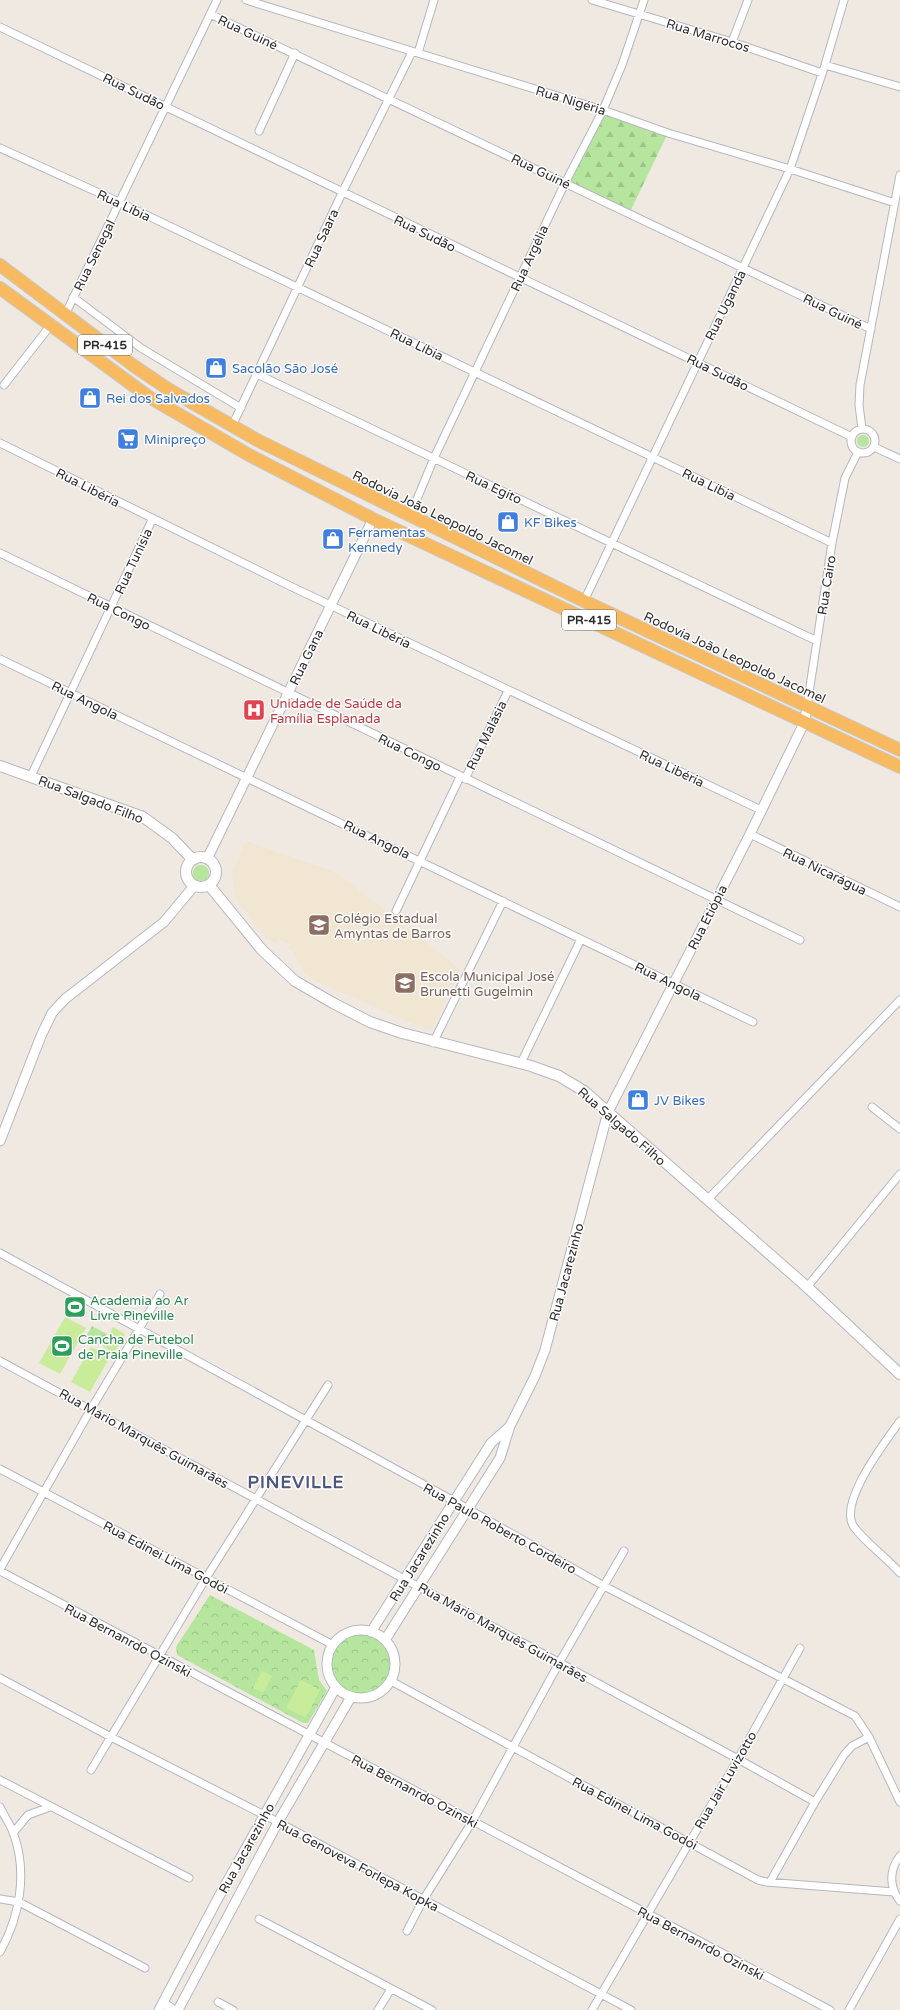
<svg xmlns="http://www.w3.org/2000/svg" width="900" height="2010" font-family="'Varela Round',sans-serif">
	<defs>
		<pattern id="forest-firs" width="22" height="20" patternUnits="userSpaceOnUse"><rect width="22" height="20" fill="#b6e59e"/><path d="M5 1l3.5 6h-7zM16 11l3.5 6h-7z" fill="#9dc588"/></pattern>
		<pattern id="park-crowns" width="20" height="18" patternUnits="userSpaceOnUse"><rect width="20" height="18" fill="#b6e59e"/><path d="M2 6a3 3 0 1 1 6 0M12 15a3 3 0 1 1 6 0" fill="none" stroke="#9dc588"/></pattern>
	</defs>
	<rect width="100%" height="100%" fill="#efe9e1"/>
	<!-- education -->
	<path fill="#f0e6d1" d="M246 841 337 873 461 970 432 1029 428 1030 311 979 304 973 294 952 288 949 290 944 278 939 276 943 266 938 236 899 232 873Z"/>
	<!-- grass -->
	<path fill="#b6e59e" d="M857 441a6 6 0 1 1 12 0a6 6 0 1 1-12 0Z
		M193 873a8 8 0 1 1 16 0a8 8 0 1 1-16 0Z"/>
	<!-- forest -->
	<path fill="url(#forest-firs)" d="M603 110 668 133 629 214 565 183Z"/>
	<!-- park -->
	<path fill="url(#park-crowns)" d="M92 1326 107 1334 100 1346 85 1338Z
		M210 1595 314 1650 319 1680 327 1691 308 1723H303L177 1655 176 1647Z
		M331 1664a30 30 0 1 1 60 0a30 30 0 1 1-60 0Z"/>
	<!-- pitch -->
	<path fill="#c9ec9a" d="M65 1317 86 1328 60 1374 39 1363Z
		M113 1327 125 1334 114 1353 103 1347Z
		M91 1347 110 1357 90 1392 71 1382Z
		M262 1671 272 1676 263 1693 253 1688Z
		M301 1680 320 1690 306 1718 286 1708Z"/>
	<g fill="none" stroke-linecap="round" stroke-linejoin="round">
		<!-- minor casing -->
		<g stroke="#b4b7c1" stroke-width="9">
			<path id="minor" d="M246 0 603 110 668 133 790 169 895 203
				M592 0 732 42 822 73
				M210 14 871 329
				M0 27 852 437
				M732 42 748 0
				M418 53 434 0
				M825 65 900 87
				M259 131 295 53
				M0 148 119 202 832 543
				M73 297 141 348 241 408
				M65 315 217 0
				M257 374 817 641
				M4 385 50 326
				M232 426 342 193 412 52
				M851 441a12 12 0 1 1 24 0a12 12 0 1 1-24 0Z
				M862 429 859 405 860 385 900 175
				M0 443 290 586 761 810
				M874 447 900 459
				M410 516 434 458 565 183 603 110 622 65 644 0
				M0 553 800 940
				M584 601 790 169 825 65 844 0
				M0 659 753 1022
				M807 706 832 543 845 478 858 452
				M31 776 152 520
				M465 779 508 691
				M750 834 900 907
				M396 911 460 777
				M433 1043 503 901
				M521 1063 581 939
				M872 1107 900 1129
				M707 1200 900 1000
				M0 1253 454 1501 604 1586 855 1716 869 1737 900 1802
				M807 1287 900 1174
				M0 1361 738 1759 815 1802
				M900 1421C886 1441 837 1503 854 1527 867 1544 886 1557 900 1573
				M0 1469 333 1645
				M0 1569 91 1409 160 1294
				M0 1571 830 2010
				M0 1678 111 1737 278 1822 631 2010
				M391 1681 758 1880 766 1882 894 1892
				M91 1770 206 1578 328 1385
				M0 1780 189 1878
				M0 1807C4 1816 10 1824 13 1832 28 1872 20 1916 0 1952
				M13 1833 28 1815 50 1807
				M900 1856C889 1870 889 1887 900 1901
				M770 1882 815 1802 844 1755 852 1746 869 1737
				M0 1899 19 1902 145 1968
				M259 1919 432 2010
				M407 1931 423 1900 472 1822 559 1663 624 1551
				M218 2002 233 2010
				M378 2010 391 1989
				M592 2010 738 1759 800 1648
				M849 2010 900 1919"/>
		</g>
		<!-- tertiary casing -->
		<g stroke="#b4b7c1" stroke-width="11">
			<path id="tertiary" d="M207 859 373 519
				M0 1141 41 1036 52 1013 65 999 164 922 194 886
				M327 1664a34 34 0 1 1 68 0a34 34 0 1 1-68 0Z
				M371 1632 491 1443 509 1427
				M385 1640 500 1458 510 1426 535 1376 545 1350 608 1112 750 834 805 721 807 706
				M163 2003 173 2010
				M159 2010 217 1900 336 1687
				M178 2010 278 1822 351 1697"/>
		</g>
		<!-- secondary casing -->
		<g stroke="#b4b7c1" stroke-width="12">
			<path id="secondary" d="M0 766 143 817 172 838 193 860
				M186 872a15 15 0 1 1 30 0a15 15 0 1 1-30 0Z
				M209 885 262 950 295 981 333 1003 370 1022 402 1033 531 1066 559 1076 584 1091 807 1287 900 1374"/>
		</g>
		<!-- trunk casing -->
		<g stroke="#c9c9c9" stroke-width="14">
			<path id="trunk" d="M0 265 134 366 168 389 257 440 584 601 900 750
				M0 288 149 397 249 455 373 519 900 767"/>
		</g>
		<!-- minor -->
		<use href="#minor" stroke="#fff" stroke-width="7"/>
		<!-- tertiary -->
		<use href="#tertiary" stroke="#fff" stroke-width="9"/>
		<!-- secondary -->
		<use href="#secondary" stroke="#fff" stroke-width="10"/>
		<!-- trunk -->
		<use href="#trunk" stroke="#f8ba60" stroke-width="12"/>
	</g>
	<!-- icons -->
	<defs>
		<g id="shop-square" transform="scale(1.15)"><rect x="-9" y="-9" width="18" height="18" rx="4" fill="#3f7fe0" stroke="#fff"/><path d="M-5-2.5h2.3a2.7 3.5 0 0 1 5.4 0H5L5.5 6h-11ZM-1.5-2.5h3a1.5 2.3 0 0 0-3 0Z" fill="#fff"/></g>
		<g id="supermarket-square" transform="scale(1.15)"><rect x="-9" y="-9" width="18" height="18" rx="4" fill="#3f7fe0" stroke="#fff"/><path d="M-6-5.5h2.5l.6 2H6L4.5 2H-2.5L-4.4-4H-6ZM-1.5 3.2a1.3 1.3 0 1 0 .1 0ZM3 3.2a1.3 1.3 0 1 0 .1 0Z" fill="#fff"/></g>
		<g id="hospital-square" transform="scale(1.15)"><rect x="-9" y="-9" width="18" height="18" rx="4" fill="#e0444e" stroke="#fff"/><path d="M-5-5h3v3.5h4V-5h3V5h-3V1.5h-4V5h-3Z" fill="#fff"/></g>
		<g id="school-square" transform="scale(1.15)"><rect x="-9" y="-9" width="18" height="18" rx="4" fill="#8d6e63" stroke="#fff"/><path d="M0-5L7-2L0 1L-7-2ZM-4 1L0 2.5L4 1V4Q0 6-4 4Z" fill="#fff"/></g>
		<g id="stadium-square" transform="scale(1.15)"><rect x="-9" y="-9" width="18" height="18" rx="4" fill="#2e9e5b" stroke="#fff"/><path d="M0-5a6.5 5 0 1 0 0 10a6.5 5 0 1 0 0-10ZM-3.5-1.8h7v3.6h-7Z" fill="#fff"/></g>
	</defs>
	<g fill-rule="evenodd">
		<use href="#shop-square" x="216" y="368"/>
		<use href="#shop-square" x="90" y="398"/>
		<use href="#supermarket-square" x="128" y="439"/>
		<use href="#shop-square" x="508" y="522"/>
		<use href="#shop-square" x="333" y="539"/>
		<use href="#hospital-square" x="254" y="710"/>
		<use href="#school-square" x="319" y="925"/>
		<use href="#school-square" x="405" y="983"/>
		<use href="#shop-square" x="638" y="1100"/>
		<use href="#stadium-square" x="75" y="1307"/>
		<use href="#stadium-square" x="62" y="1346"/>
	</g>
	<g text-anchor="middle" stroke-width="3" stroke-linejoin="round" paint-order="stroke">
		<!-- shield labels -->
		<g fill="#fff" stroke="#6d6d6d" stroke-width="1">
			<rect x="78" y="335" width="54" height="20" rx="3"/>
			<rect x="562" y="610" width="54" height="20" rx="3"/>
		</g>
		<g font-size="12" font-weight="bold" fill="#2e2e2e">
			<text x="105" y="349">PR-415</text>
			<text x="589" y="624">PR-415</text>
		</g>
		<!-- street labels -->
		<g font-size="13" fill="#2e2e2e" stroke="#fff">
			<text transform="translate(248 32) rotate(25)" y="5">Rua Guiné</text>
			<text transform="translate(708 35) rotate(17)" y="5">Rua Marrocos</text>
			<text transform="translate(134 91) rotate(26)" y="5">Rua Sudão</text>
			<text transform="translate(571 100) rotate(17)" y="5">Rua Nigéria</text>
			<text transform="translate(541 171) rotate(26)" y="5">Rua Guiné</text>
			<text transform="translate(124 205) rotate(25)" y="5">Rua Líbia</text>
			<text transform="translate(425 233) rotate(26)" y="5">Rua Sudão</text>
			<text transform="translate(321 238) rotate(-65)" y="5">Rua Saara</text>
			<text transform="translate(94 255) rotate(-64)" y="5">Rua Senegal</text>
			<text transform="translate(529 258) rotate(-65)" y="5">Rua Argélia</text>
			<text transform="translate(725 305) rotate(-64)" y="5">Rua Uganda</text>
			<text transform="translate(833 311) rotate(26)" y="5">Rua Guiné</text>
			<text transform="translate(417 344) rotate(26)" y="5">Rua Líbia</text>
			<text transform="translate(718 372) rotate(26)" y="5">Rua Sudão</text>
			<text transform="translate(709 484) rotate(26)" y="5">Rua Líbia</text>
			<text transform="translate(88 487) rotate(27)" y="5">Rua Libéria</text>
			<text transform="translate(494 487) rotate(25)" y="5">Rua Egito</text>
			<text transform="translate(443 517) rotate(26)" y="5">Rodovia João Leopoldo Jacomel</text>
			<text transform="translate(133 561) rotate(-65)" y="5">Rua Tunísia</text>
			<text transform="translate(826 585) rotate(-81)" y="5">Rua Cairo</text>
			<text transform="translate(119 611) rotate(26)" y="5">Rua Congo</text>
			<text transform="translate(379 629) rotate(26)" y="5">Rua Libéria</text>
			<text transform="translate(306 657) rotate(-64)" y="5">Rua Gana</text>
			<text transform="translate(735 657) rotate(25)" y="5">Rodovia João Leopoldo Jacomel</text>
			<text transform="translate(85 700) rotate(26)" y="5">Rua Angola</text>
			<text transform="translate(486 735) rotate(-64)" y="5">Rua Malásia</text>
			<text transform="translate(410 752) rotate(26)" y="5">Rua Congo</text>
			<text transform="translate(672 768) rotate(25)" y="5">Rua Libéria</text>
			<text transform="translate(91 799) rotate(21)" y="5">Rua Salgado Filho</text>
			<text transform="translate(377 839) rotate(26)" y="5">Rua Angola</text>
			<text transform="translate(825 871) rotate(26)" y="5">Rua Nicarágua</text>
			<text transform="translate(707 917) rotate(-63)" y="5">Rua Etiópia</text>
			<text transform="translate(668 981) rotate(26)" y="5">Rua Angola</text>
			<text transform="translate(622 1126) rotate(41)" y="5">Rua Salgado Filho</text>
			<text transform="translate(566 1272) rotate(-75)" y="5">Rua Jacarezinho</text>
			<text transform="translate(144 1438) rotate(29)" y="5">Rua Mário Marquês Guimarães</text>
			<text transform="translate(500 1528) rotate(29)" y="5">Rua Paulo Roberto Cordeiro</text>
			<text transform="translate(166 1557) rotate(28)" y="5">Rua Edinei Lima Godói</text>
			<text transform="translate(419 1557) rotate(-58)" y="5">Rua Jacarezinho</text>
			<text transform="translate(503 1632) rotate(29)" y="5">Rua Mário Marquês Guimarães</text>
			<text transform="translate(128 1640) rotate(28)" y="5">Rua Bernanrdo Ozinski</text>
			<text transform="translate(725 1780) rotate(-60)" y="5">Rua Jair Luvizotto</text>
			<text transform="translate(415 1791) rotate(28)" y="5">Rua Bernanrdo Ozinski</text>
			<text transform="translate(635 1813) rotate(28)" y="5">Rua Edinei Lima Godói</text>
			<text transform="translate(246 1848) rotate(-61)" y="5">Rua Jacarezinho</text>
			<text transform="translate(358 1865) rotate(28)" y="5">Rua Genoveva Forlepa Kopka</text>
			<text transform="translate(701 1943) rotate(28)" y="5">Rua Bernanrdo Ozinski</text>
		</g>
		<!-- shop labels -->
		<g font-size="13" fill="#366cbe" stroke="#fff" text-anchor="start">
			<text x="232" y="373">Sacolão São José</text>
			<text x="106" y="403">Rei dos Salvados</text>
			<text x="144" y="444">Minipreço</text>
			<text x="524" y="527">KF Bikes</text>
			<text x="348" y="537">Ferramentas<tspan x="348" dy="15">Kennedy</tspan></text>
			<text x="654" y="1105">JV Bikes</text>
		</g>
		<!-- health labels -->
		<g font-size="13" fill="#be3a42" stroke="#fff" text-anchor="start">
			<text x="270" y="708">Unidade de Saúde da<tspan x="270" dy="15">Família Esplanada</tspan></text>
		</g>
		<!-- education labels -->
		<g font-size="13" fill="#785e54" stroke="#fff" text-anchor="start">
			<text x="334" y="923">Colégio Estadual<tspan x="334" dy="15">Amyntas de Barros</tspan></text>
			<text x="420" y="981">Escola Municipal José<tspan x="420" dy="15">Brunetti Gugelmin</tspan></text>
		</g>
		<!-- leisure labels -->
		<g font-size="13" fill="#27864d" stroke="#fff" text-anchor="start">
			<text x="90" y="1305">Academia ao Ar<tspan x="90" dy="15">Livre Pineville</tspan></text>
			<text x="78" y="1344">Cancha de Futebol<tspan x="78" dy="15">de Praia Pineville</tspan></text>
		</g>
		<!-- district labels -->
		<g font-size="17" font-weight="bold" letter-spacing="1" fill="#4d5680" stroke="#fff">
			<text x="296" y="1488">PINEVILLE</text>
		</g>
	</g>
</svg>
